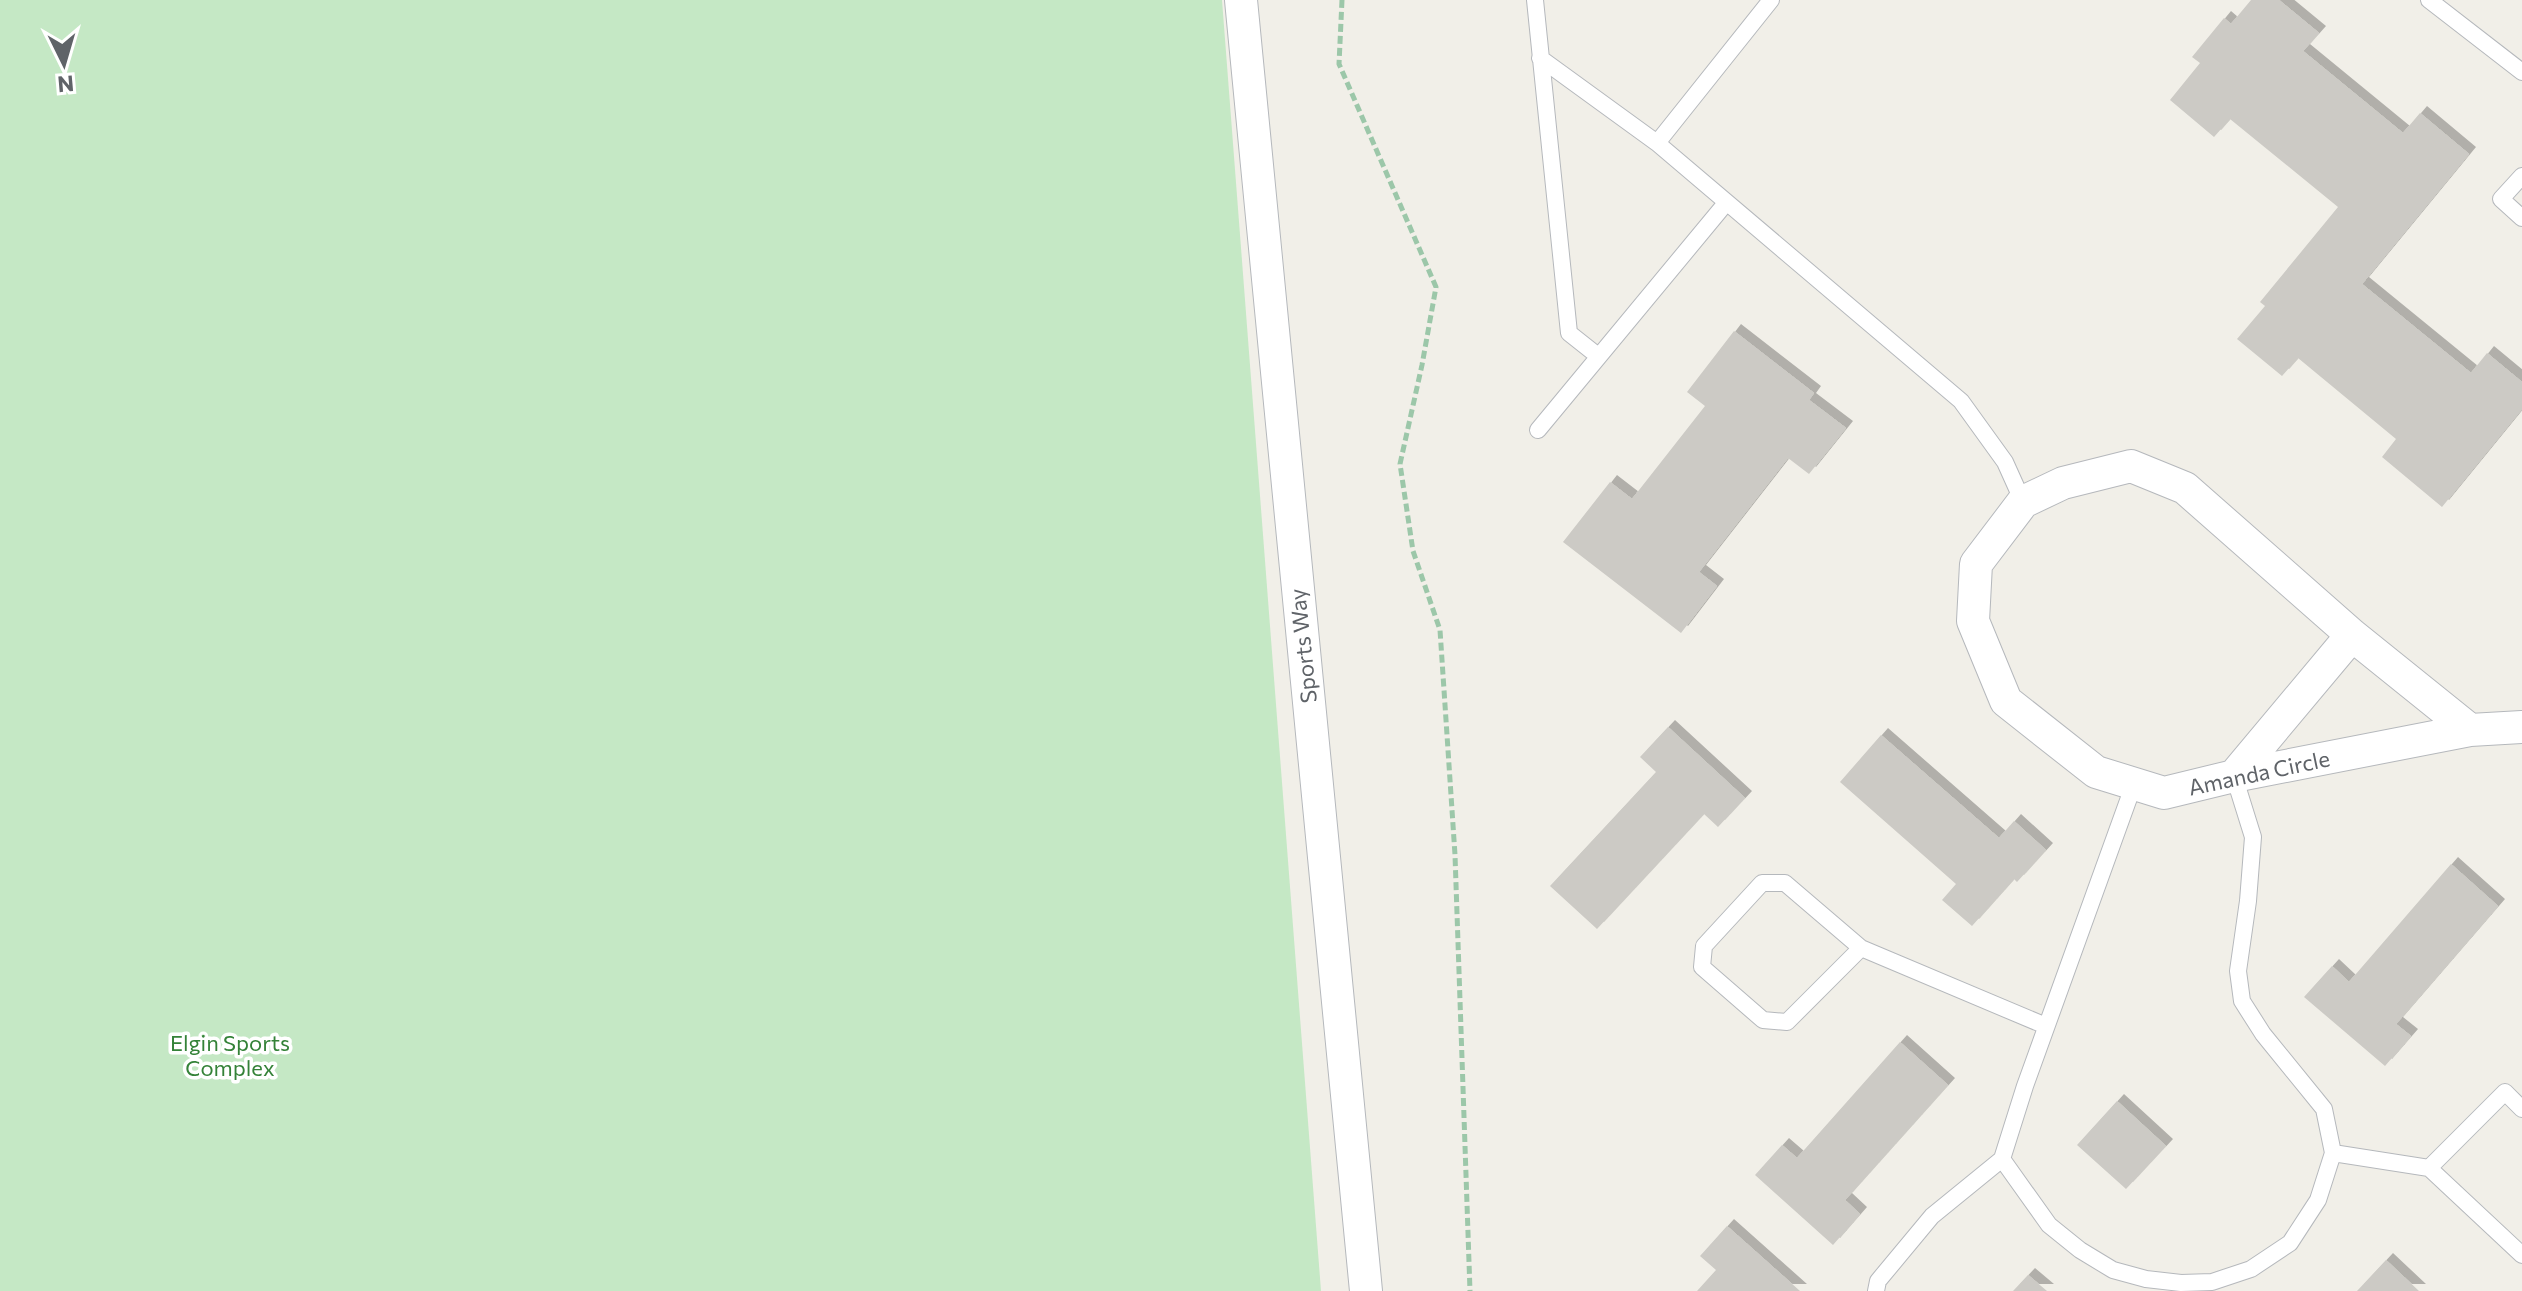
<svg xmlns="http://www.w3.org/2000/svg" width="2522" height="1291" font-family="Commissioner,sans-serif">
	<defs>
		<filter id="shadow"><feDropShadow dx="7" dy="-7" stdDeviation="0" flood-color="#0004"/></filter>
	</defs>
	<rect width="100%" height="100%" fill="#f1efe8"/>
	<!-- green -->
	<path fill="#c5e8c5" d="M0 0H1222L1321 1291H0Z"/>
	<!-- building -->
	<path fill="#cccac5" filter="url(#shadow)" d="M2251 0H2279L2319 33 2303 51 2403 133 2420 113 2469 154 2362 284 2471 373 2487 353 2522 382V409L2442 507 2382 457 2396 439 2298 358 2282 376 2237 339 2265 306 2260 302 2338 207 2230 119 2214 137 2170 100 2200 63 2192 57 2224 18 2231 24Z
		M1734 331 1814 393 1809 400 1846 428 1809 474 1788 458 1699 572 1717 586 1681 633 1563 542 1610 482 1632 499 1705 406 1687 392Z
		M1668 727 1745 798 1718 827 1704 814 1597 929 1550 886 1656 772 1640 757Z
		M1881 735 1999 838 2014 821 2046 850 2017 882 2014 879 1972 926 1942 900 1956 884 1840 782Z
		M2451 864 2498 906 2396 1024 2411 1036 2385 1066 2304 997 2332 966 2349 982Z
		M1900 1042 1948 1085 1845 1200 1860 1214 1833 1245 1755 1175 1782 1145 1797 1158Z
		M2117 1101 2166 1146 2126 1189 2077 1145Z
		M1727 1226 1800 1291H1697L1716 1270 1700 1256Z
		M2386 1260 2419 1291H2357Z
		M2028 1275 2047 1291H2013Z"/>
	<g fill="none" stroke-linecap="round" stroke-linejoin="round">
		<!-- service casing -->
		<g stroke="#b5b8bc" stroke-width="18">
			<path id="service" d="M1535 0 1569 333 1598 356
				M1771 0 1657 143 1961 401 2005 462 2023 502
				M2429 0 2522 72
				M1540 58 1657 143
				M2522 176 2501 199 2522 218
				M1538 430 1726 203
				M2134 784 2025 1086 2002 1159 2049 1225 2080 1250 2113 1270 2146 1279 2181 1283 2212 1282 2251 1269 2290 1243 2318 1200 2333 1153 2324 1109 2263 1034 2242 1001 2238 971 2248 901 2253 837 2234 776
				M1861 948 1787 1022 1763 1020 1702 967 1704 946 1762 883H1785L1861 948 2046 1026
				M2333 1153 2429 1168 2522 1255
				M2429 1168 2505 1092 2522 1109
				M1876 1291 1878 1281 1932 1216 2002 1159"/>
		</g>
		<!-- minor casing -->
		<g stroke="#b5b8bc" stroke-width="34">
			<path id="minor" d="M1241 0 1366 1291
				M2131 466 2185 488 2352 635 2470 730 2234 776 2164 793 2096 772 2006 701 1973 621 1976 564 2023 502 2063 483Z
				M2470 730 2522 727
				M2234 776 2352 635"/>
		</g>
		<!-- path -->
		<path stroke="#9cc7a9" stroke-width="5" stroke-dasharray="8 4" stroke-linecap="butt" d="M1342 0 1339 64 1436 287 1422 365 1400 464 1413 551 1440 630 1455 855 1470 1291"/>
		<!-- service -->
		<use href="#service" stroke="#fff" stroke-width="16"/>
		<!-- minor -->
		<use href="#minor" stroke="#fff" stroke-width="32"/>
	</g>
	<g text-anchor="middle" stroke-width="7" stroke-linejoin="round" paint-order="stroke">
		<!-- street labels -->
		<g font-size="22" fill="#5f6368" stroke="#fff">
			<text transform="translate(1303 646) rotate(-96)" y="8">Sports Way</text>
			<text transform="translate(2259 773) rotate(-12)" y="8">Amanda Circle</text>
		</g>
		<!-- park labels -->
		<g font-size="22" fill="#348238" stroke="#fff">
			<text x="230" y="1051">Elgin Sports<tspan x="230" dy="25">Complex</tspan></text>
		</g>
	</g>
	<!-- north arrow -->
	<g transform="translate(64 64) rotate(175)" stroke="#ffffff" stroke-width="6" paint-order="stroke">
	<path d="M0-6L14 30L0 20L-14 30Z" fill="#5f6368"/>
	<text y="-12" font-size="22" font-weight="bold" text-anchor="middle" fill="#5f6368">N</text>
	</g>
</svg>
